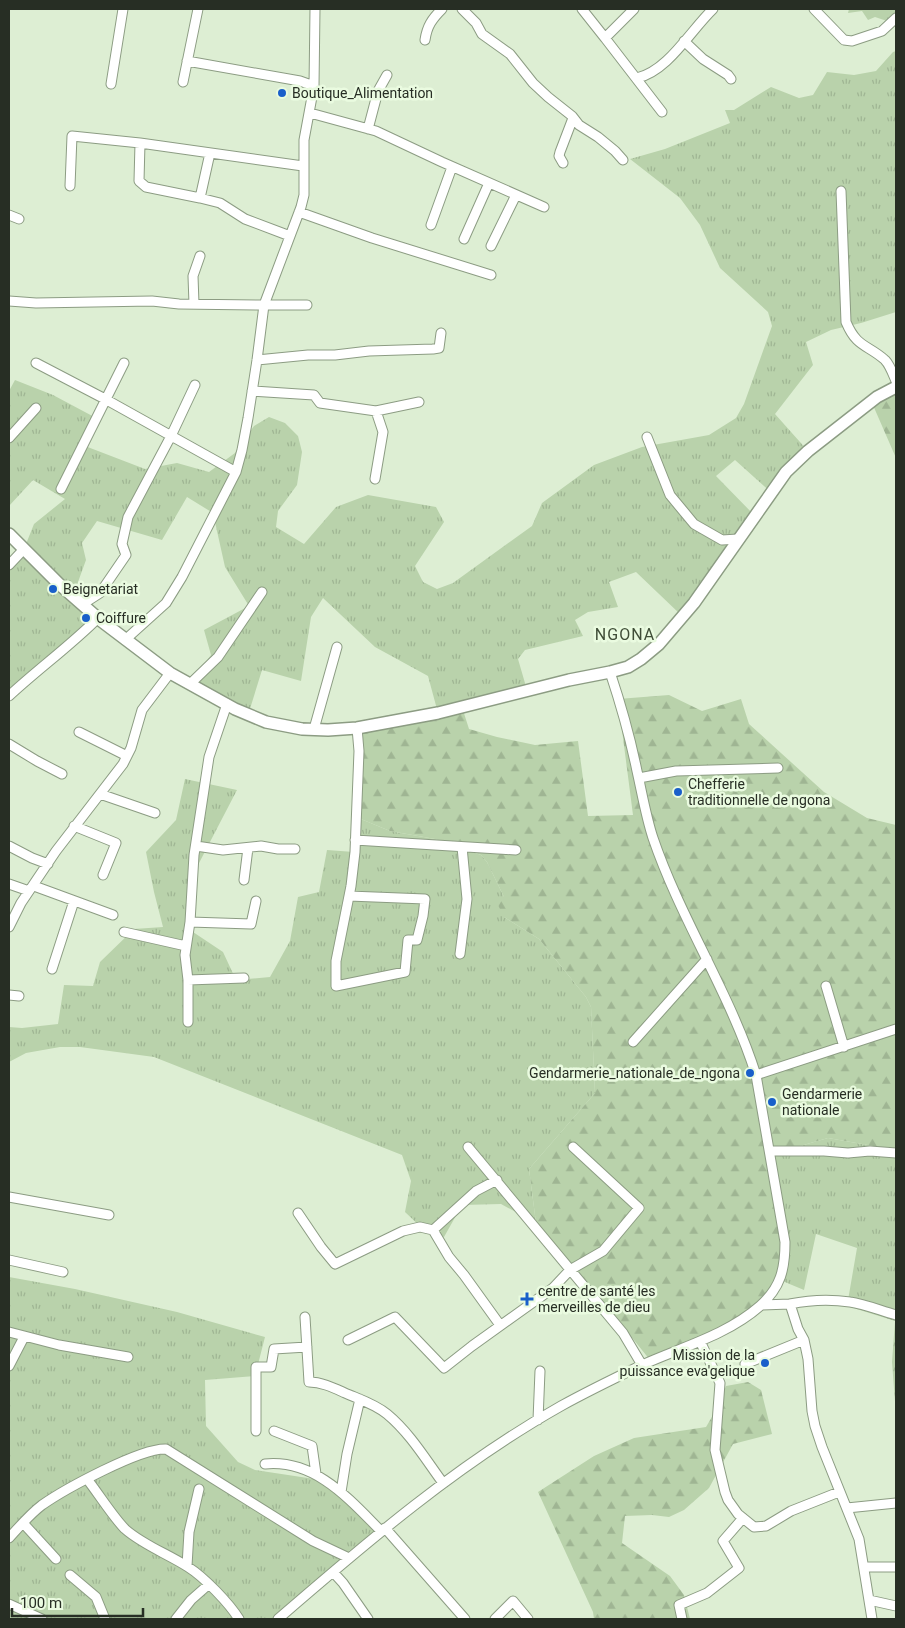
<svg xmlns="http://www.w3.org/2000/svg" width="905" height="1628" font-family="Roboto,sans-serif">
	<defs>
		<pattern id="grass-tufts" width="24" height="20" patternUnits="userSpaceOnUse" patternTransform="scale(1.25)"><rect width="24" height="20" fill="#b9d2ab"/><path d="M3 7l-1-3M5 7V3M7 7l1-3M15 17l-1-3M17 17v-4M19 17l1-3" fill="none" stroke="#9fb593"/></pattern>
		<pattern id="forest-firs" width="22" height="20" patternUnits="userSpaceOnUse" patternTransform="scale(1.25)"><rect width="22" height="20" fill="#b9d2ab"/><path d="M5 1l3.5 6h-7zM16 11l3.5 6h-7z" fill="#9fb593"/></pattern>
	</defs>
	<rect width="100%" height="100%" fill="#ddeed3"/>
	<!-- grass -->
	<path fill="url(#grass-tufts)" d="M849 9H896V24L875 17 868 20 862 11 848 13Z
		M896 51V312L861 323 831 330 806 342 813 365 775 414 808 451 773 494 735 460 716 476 756 517 681 615 636 572 609 582 618 607 588 612 575 620 583 636 525 650 518 659 527 690 438 713 428 676 375 647 323 598 311 617 301 681 262 670 249 712 190 684 211 655 204 630 249 606 225 567 213 513 187 497 162 540 97 521 82 543 86 560 78 582 85 605 100 620 25 675 9 695V562L24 549 34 524 65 499 33 480 9 506V391L15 380 53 395 98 419 85 446 145 469 177 463 209 472 235 453 254 426 269 417 285 423 298 436 302 452 297 485 278 511 276 527 304 544 336 507 368 495 436 507 444 522 415 566 423 582 437 589 453 583 532 526 542 503 594 465 642 447 709 435 736 418 744 404 772 326 768 312 720 268 700 225 680 198 630 159 665 149 730 123 725 110H734L771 87 799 98 813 95 827 72 854 75 876 71 893 52Z
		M185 779 237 790 198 865 194 895 193 932 223 952 236 980 270 977 290 941 298 897 319 892 327 850 354 852 356 817 390 831 435 839 481 855 487 862 504 897V917L539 939 586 997 591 1007 595 1093 529 1169 536 1223 501 1204 462 1205 444 1237 425 1231 405 1212 411 1181 402 1155 154 1057 80 1047H60L26 1053 9 1062V1027L22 1028 58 1024 64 985 93 986 100 962 134 929 163 927 154 892 146 852 176 820Z
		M828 1138 896 1150V1415L892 1362 895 1321 847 1306 857 1248 816 1234 804 1290 780 1280 772 1154Z
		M9 1277 75 1289 177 1312 265 1337 255 1376 205 1380 206 1426 238 1462 255 1470 321 1480 383 1528 343 1555 340 1562 274 1619H9Z"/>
	<!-- forest -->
	<path fill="url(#forest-firs)" d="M896 384V458L869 396Z
		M669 695 702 711 741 699 749 724 824 792 867 818 896 825V1150L828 1138 772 1154 783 1269 756 1313 650 1360 600 1298 536 1223 529 1169 595 1093 591 1007 586 997 539 939 504 917 498 905 504 897 487 862 481 855 435 839 390 831 356 817 357 728 462 707 469 729 497 737 535 745 578 741 588 816 633 815 618 699Z
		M748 1382 761 1390 772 1434 733 1444 709 1488 684 1510 669 1517 652 1515 625 1516 622 1543 670 1576 684 1595 690 1619H594L593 1612 538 1492 594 1456 634 1438 706 1427 716 1410 726 1386Z"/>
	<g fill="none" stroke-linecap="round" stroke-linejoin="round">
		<!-- minor casing -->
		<g stroke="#8c9c83" stroke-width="11">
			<path id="minor" d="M462 9 476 23 482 34 510 54 533 83 548 97 572 116 579 125 598 137 615 151 623 160
				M582 9 605 38 634 9
				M814 9 844 40 852 41 882 31 896 18
				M605 38 662 112
				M425 40C427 26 432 19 442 9
				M684 41 703 59 728 75 731 79
				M187 61 300 81 314 86
				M637 78C668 71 690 31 713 9
				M183 82 198 9
				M111 84 123 9
				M310 113 376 131 442 162 544 207
				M368 129 378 91 387 75
				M140 143 139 181 146 187 200 198 220 203 245 219 290 236
				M563 163 559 156 560 152 573 118
				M70 186 72 136 140 143 303 166
				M841 191 846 322C857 348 867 344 885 360 890 365 893 374 896 381
				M200 198 210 153
				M299 212 372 238 491 275
				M9 215 19 219
				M431 225 452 167
				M464 239 489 183
				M491 246 516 195
				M9 301 36 303 152 301 179 304 264 305 301 207 304 195V140L314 86 315 9
				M194 304 193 276 200 256
				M257 360 308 355H335L369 351 433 349 439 348 441 333
				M36 363 105 399 236 472
				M252 391 314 395 320 403 376 411 419 402
				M647 437 670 495 694 524 722 540 738 539
				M9 438 36 408
				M375 479 383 432 376 411
				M61 489 124 363
				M9 565 24 549
				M83 604 100 593 126 555 122 544 128 517 171 436 195 385
				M125 640 166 603 182 577 236 472 242 450 248 418 257 360 264 305H307
				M190 684 218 657 262 592
				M9 696C38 669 70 646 98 618
				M314 729 337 647
				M79 732 127 756
				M9 744 37 761 62 774
				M639 778 676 771 778 768
				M100 794 155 813
				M74 826 116 843 103 875
				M355 840 516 850
				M9 846 32 858 48 864
				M196 846 223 850 261 846 278 849H295
				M244 880 248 848
				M9 884 29 891
				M34 886 113 915
				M349 896 425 899 423 916 417 940H408L405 972 336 986V961L351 886 355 852 359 751 357 728
				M190 922 251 924 256 901
				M9 927 21 903 56 851 123 764 131 748 142 710 170 673
				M124 932 186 946
				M460 954 467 899 462 847
				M52 969 74 901
				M188 980 244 978
				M826 986 844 1047
				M9 995 19 996
				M188 1022V980L185 955 190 922 194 855 209 757 227 704
				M633 1042 707 959
				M756 1075 896 1029
				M468 1147 623 1333 642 1365
				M770 1151H824L848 1153 870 1151 896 1153
				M9 1197 109 1215
				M298 1213 321 1247 335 1264 403 1231 420 1227 433 1230 449 1257 464 1275 500 1325
				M433 1230 476 1191 497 1180
				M9 1260 63 1272
				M790 1304C809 1300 831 1299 850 1302 865 1304 881 1311 896 1315
				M761 1305 790 1304 798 1329 804 1340 808 1359 812 1411 815 1426 822 1447 859 1539 872 1619
				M305 1317 309 1382C322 1382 334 1388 345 1393 359 1399 375 1404 387 1414 410 1433 426 1460 443 1483
				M9 1332 59 1345 128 1357
				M348 1340 395 1317 444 1368 472 1346 553 1288 570 1270 603 1251 639 1208 573 1147
				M700 1341 720 1383 715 1450 725 1492 728 1500 738 1514 754 1527 766 1526 791 1511 839 1492
				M745 1364 804 1340
				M9 1366 24 1337
				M538 1420 540 1371
				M256 1431V1367H271L274 1349 307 1347
				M274 1431 312 1446 316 1474
				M265 1464C315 1459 349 1499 381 1531
				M87 1479C98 1493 113 1517 125 1529 143 1545 168 1554 188 1567 204 1577 229 1603 239 1619
				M341 1492 347 1454 360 1399
				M847 1508 896 1503
				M23 1523 56 1559
				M385 1528 465 1619
				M9 1538C19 1527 30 1514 42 1505 65 1489 140 1448 166 1449L313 1541 349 1558
				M187 1566 189 1532 199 1489
				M864 1567H896
				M333 1572 343 1583 368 1619
				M70 1575 96 1597 105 1619
				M869 1600 896 1606
				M9 1604 42 1619
				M176 1619 191 1600 208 1585
				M278 1619C367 1542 458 1464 561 1406 588 1391 615 1378 642 1365 682 1347 727 1335 760 1306 781 1287 785 1269 785 1242L756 1075C730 993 681 920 653 838 646 817 642 793 637 771 630 737 621 705 610 672
				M495 1619 513 1601 528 1619
				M682 1619 679 1605 707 1593 739 1568 723 1541 743 1518"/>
		</g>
		<!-- tertiary casing -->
		<g stroke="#8c9c83" stroke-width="14">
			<path id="tertiary" d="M9 534 59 584 100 620 170 673 235 709 266 722 302 729 328 730 357 728 438 713 569 680 610 672 628 667 641 659 659 644 694 603 786 472 808 451 877 397 896 387"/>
		</g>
		<!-- minor -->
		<use href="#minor" stroke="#fff" stroke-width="9"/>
		<!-- tertiary -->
		<use href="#tertiary" stroke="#fff" stroke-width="11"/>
	</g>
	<!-- markers -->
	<g fill="#195fca" stroke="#eafbe0" stroke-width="2">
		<circle cx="282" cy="93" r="5"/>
		<circle cx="53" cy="589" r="5"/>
		<circle cx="86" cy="618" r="5"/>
		<circle cx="678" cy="792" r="5"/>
		<circle cx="750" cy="1073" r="5"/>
		<circle cx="772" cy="1102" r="5"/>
		<path d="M524.5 1291.5h5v5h5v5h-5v5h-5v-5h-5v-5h5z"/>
		<circle cx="765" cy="1363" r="5"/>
	</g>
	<g text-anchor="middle" stroke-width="5" stroke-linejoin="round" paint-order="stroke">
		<!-- poi labels -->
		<g font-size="14" fill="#272e24" stroke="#eafbe0" text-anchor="start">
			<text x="292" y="98">Boutique_Alimentation</text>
			<text x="63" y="594">Beignetariat</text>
			<text x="96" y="623">Coiffure</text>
			<text x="688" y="789">Chefferie<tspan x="688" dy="16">traditionnelle de ngona</tspan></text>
			<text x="740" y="1078" text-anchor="end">Gendarmerie_nationale_de_ngona</text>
			<text x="782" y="1099">Gendarmerie<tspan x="782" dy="16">nationale</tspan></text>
			<text x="538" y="1296">centre de santé les<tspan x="538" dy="16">merveilles de dieu</tspan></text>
			<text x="755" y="1360" text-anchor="end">Mission de la<tspan x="755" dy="16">puissance eva'gelique</tspan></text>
		</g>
		<!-- quarter labels -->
		<g font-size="16" letter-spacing="1" fill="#404e38" stroke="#eafbe0">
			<text x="625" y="640">NGONA</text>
		</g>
	</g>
	<!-- border -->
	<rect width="905" height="1628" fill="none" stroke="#272e24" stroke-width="20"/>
	<!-- scale -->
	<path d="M12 1608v8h131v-8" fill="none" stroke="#272e24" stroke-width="2.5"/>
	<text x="20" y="1608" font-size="15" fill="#272e24" stroke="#eafbe0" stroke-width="4" paint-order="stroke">100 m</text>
</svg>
